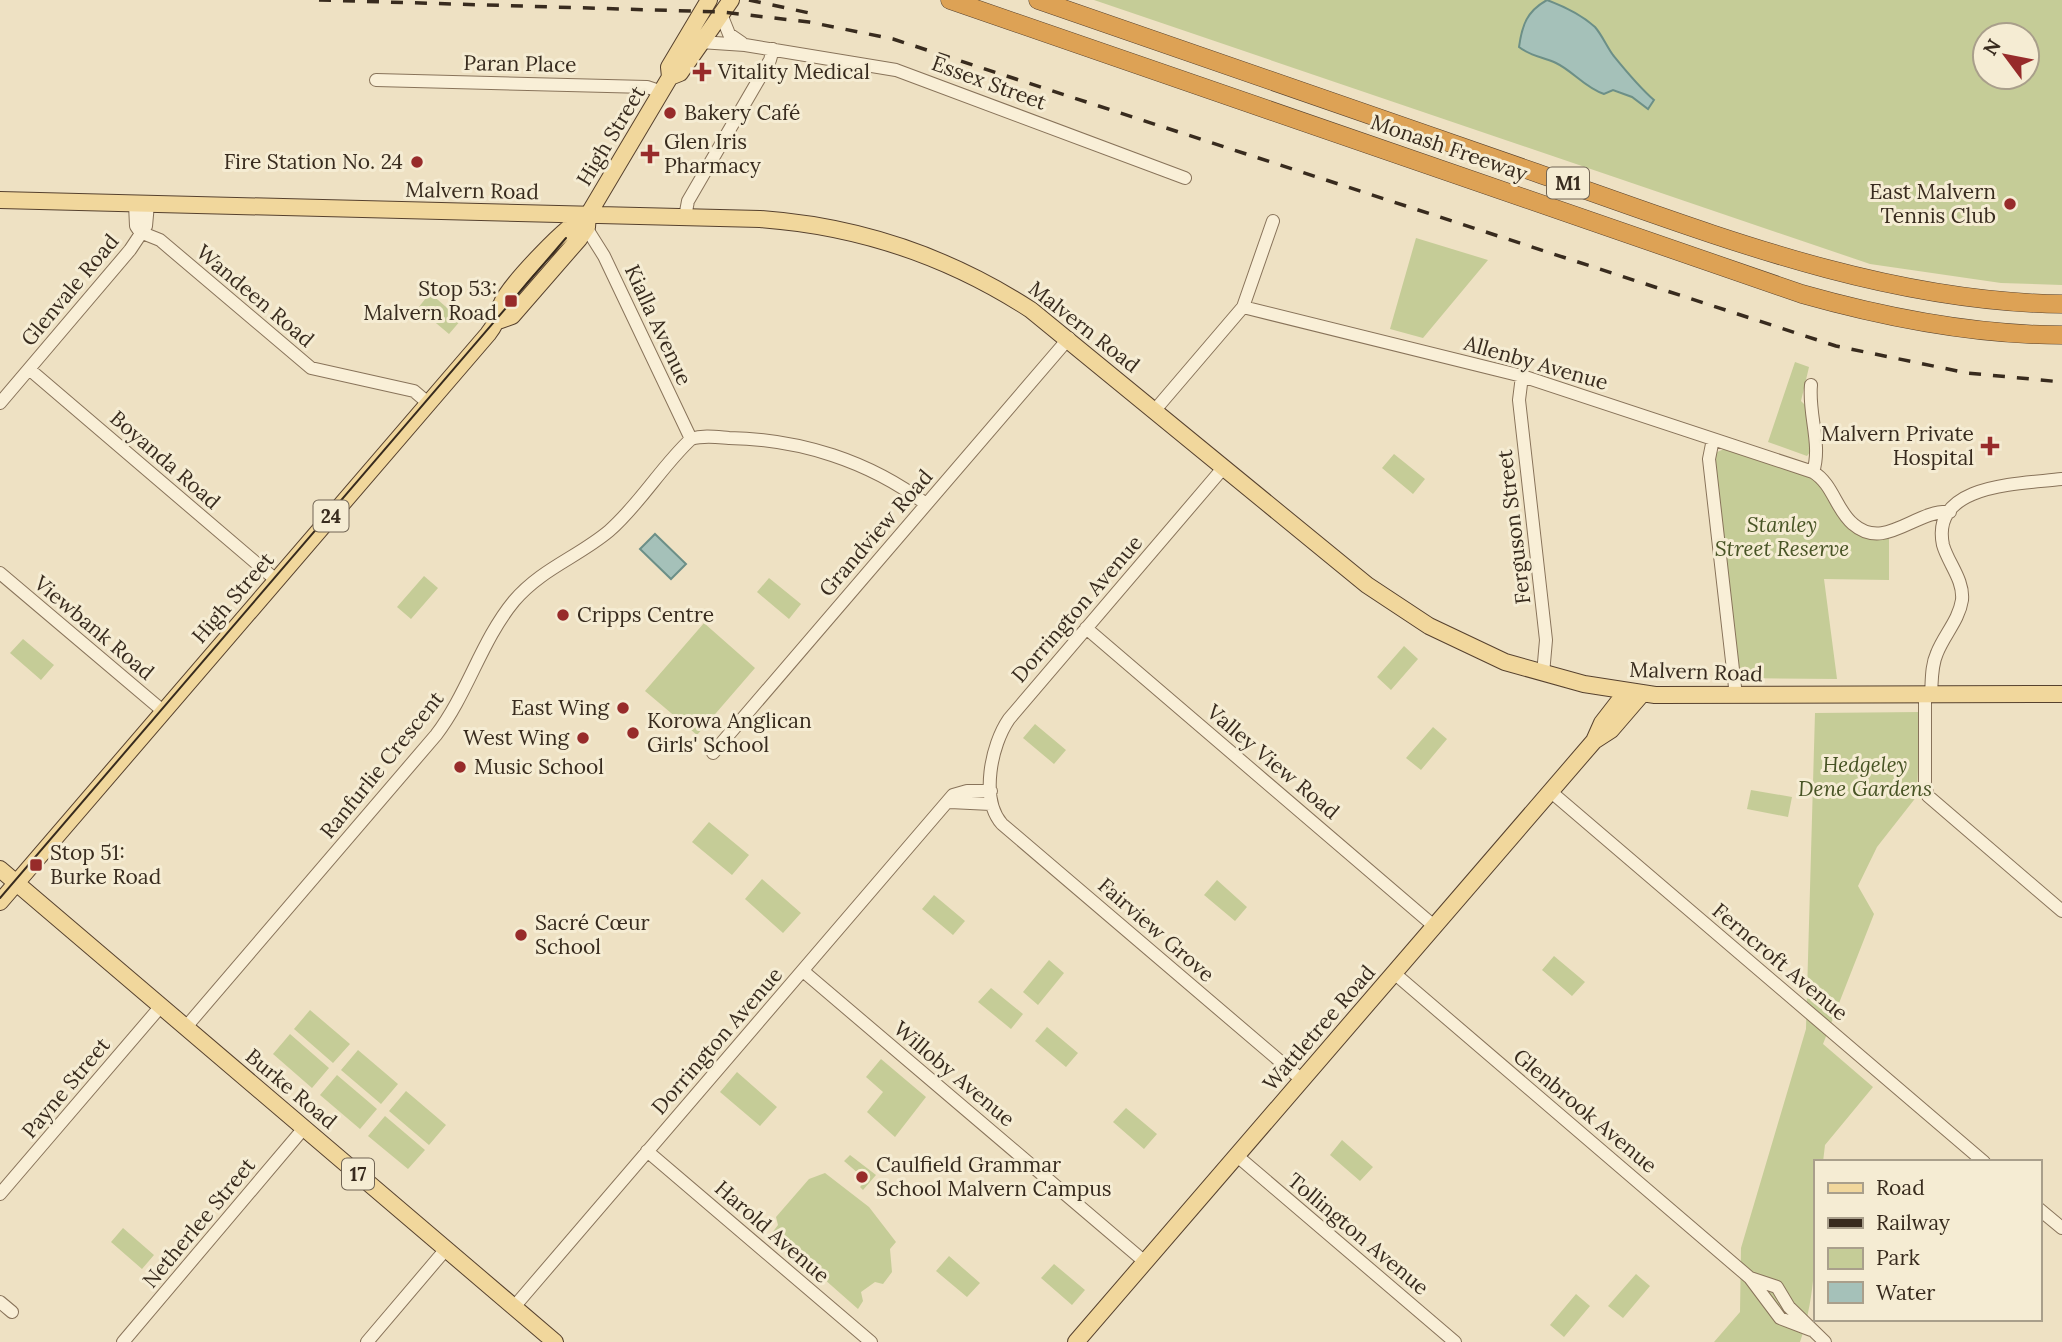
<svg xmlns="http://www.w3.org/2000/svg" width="2062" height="1342" font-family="Lora,serif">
	<rect width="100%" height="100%" fill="#eee1c3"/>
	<!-- green -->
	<path fill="#c5cc97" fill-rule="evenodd" d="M1094 0H2062V285L2001 283 1870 264ZM1985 35H2027V77H1985Z
		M1416 238 1488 260 1423 338 1390 329Z
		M430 293 461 320 449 334 418 308Z
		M1795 362 1809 367 1801 401 1805 405 1810 452 1807 456 1768 442Z
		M1724 449C1752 458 1786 464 1813 478 1844 496 1833 545 1889 538V580L1824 579 1837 679 1740 678 1714 463 1715 453Z
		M1394 454 1425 479 1413 494 1382 468Z
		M424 576 438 588 411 619 397 607Z
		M769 578 801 604 789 619 757 592Z
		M704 623 755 668 697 735 645 691Z
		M23 639 54 665 41 680 10 653Z
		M1404 646 1418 659 1391 690 1377 677Z
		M1920 712 1917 796 1877 847 1858 886 1874 914 1823 1044 1873 1087 1825 1145 1823 1162H1815C1815 1223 1820 1284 1800 1342H1714L1740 1312 1741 1248 1806 1029 1815 713Z
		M1035 724 1066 750 1054 764 1023 738Z
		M1433 727 1447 739 1421 770 1406 758Z
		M1751 790 1792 797 1788 817 1747 809Z
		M709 822 749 855 732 875 692 842Z
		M762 879 801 913 783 933 745 899Z
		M1217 880 1247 907 1235 921 1204 895Z
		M934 895 965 921 953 935 922 909Z
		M1554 956 1585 982 1572 996 1542 970Z
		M1049 960 1064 973 1038 1005 1023 992Z
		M991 988 1023 1014 1011 1029 978 1002Z
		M310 1010 350 1044 333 1063 294 1029Z
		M1047 1027 1078 1053 1066 1067 1035 1041Z
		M290 1034 329 1068 312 1088 273 1054Z
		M358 1050 398 1084 381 1104 341 1070Z
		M881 1059 926 1097 895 1137 867 1112 883 1092 866 1077Z
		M737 1072 777 1107 760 1126 720 1092Z
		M337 1075 377 1109 360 1129 320 1095Z
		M406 1091 446 1125 429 1145 389 1111Z
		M1126 1108 1157 1134 1144 1149 1113 1122Z
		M385 1116 425 1150 408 1169 368 1136Z
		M1342 1140 1373 1167 1360 1181 1330 1155Z
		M850 1155 876 1175 863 1190 860 1187 866 1180 844 1161Z
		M825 1173 869 1207 896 1242 890 1249 892 1272 883 1284 875 1282 861 1292 863 1301 858 1309 772 1233 778 1225 776 1217 809 1179Z
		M123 1228 154 1255 142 1269 111 1242Z
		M949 1256 980 1283 967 1297 936 1271Z
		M1054 1264 1085 1290 1072 1305 1041 1278Z
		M1636 1274 1650 1286 1623 1318 1608 1306Z
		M1576 1294 1590 1306 1564 1337 1550 1325Z"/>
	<!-- water -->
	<path fill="#a5c1b9" stroke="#6c8f87" stroke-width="2" d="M1547 0C1563 6 1582 15 1595 27 1602 35 1607 47 1613 55 1626 71 1638 86 1654 100L1648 109 1632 97 1613 90 1604 94C1585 88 1573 71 1556 63 1543 57 1530 56 1519 47 1522 25 1527 11 1547 0Z
		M655 534 686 564 671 579 640 549Z"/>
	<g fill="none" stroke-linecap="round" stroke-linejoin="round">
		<!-- minor casing -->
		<g stroke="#88735a" stroke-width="14">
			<path id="minor" d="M721 14 729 34 742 43
				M700 42 745 45 896 70 1185 178
				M376 80 647 87 662 92
				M135 204 136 226 140 232
				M685 217 688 201 770 60 773 49
				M587 229 604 256 691 439
				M140 232 160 240 311 368 414 391 428 403
				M1243 307 1522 376 1813 472C1833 484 1836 510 1853 524 1885 552 1916 509 1950 512
				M29 369 276 580
				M1522 376 1519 400 1546 640 1543 674
				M1811 385C1808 414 1822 445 1813 472
				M0 403 130 250 146 226 148 204
				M1155 410 1243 307 1273 221
				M1713 439 1709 459 1736 696
				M1224 467 1009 719C991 745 980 799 1002 824L1302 1080
				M0 573 163 711
				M1086 628 1434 926
				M1925 695V786L1928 796 2062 911
				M1931 695C1932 681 1931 666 1937 653 1944 635 1959 620 1962 600 1964 580 1948 563 1943 545 1930 482 2024 484 2062 479
				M713 753 1069 338
				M1550 791 1984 1162
				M950 802 991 804
				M803 971 1145 1262
				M1394 973 1750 1278 1780 1318 1811 1330
				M186 1027 436 735C468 693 481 641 514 601 541 569 578 557 609 531 640 504 661 467 691 439 703 435 716 437 729 438 800 439 869 461 926 504
				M647 1151 871 1342
				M1236 1155 1455 1342
				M0 1194 161 1006
				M2039 1209 2062 1228
				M1750 1278 1777 1287 1789 1307 1825 1342
				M0 1302 12 1312
				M514 1307 953 795 967 791H991
				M123 1342 304 1128
				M367 1342 446 1249"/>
		</g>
		<!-- major casing -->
		<g stroke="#56412e" stroke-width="18">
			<path id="major" d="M670 77 680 73 731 0
				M0 200 760 219C858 226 948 256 1031 310L1367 585 1429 626 1505 662 1584 684 1655 695 2062 694
				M498 321 512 316 579 239 587 227 588 215
				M1594 741 1611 730 1642 694
				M0 869 555 1342
				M0 902 488 334C498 321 496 318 501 305 508 286 569 222 588 215L670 77 669 67 709 0
				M1076 1342 1594 741 1602 723 1626 692"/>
		</g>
		<!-- highway casing -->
		<g stroke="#56412e" stroke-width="19">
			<path id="highway" d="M950 0 1802 294C1887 318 1973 335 2062 335
				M1038 0C1205 58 1371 115 1537 173 1707 232 1880 302 2062 304"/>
		</g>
		<!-- minor -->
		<use href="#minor" stroke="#f9efd7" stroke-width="12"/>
		<!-- major -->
		<use href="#major" stroke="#f1d79c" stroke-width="16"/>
		<!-- highway -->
		<use href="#highway" stroke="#dda255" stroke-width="18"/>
		<!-- tram -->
		<path stroke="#382b1e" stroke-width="2" d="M0 898 566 238"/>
		<!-- rail -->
		<path stroke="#382b1e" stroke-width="3.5" stroke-dasharray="12 12" stroke-linecap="butt" d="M319 0 722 12 809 22 893 39 1836 346 1967 373 2062 382
			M749 0 814 14"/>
	</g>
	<!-- markers -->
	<g fill="#972b2a" stroke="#f5ecd3" stroke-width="2.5">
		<path d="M698.5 61.5h7v7h7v7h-7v7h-7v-7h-7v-7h7z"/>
		<circle cx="670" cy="113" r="7"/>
		<path d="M646.5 143.5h7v7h7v7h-7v7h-7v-7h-7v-7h7z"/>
		<circle cx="417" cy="162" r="7"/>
		<circle cx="2010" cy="204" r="7"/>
		<rect x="504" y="294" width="14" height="14" rx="3.5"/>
		<path d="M1986.5 435.5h7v7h7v7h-7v7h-7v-7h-7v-7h7z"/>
		<circle cx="563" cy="615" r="7"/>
		<circle cx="623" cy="708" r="7"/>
		<circle cx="633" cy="733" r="7"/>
		<circle cx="583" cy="738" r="7"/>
		<circle cx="460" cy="767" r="7"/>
		<rect x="29" y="858" width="14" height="14" rx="3.5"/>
		<circle cx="521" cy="935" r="7"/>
		<circle cx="862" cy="1177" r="7"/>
	</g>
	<g text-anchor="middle" stroke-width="6" stroke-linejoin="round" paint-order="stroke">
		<!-- shield labels -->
		<g fill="#f5ecd3" stroke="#716554" stroke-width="2">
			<rect x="1547" y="167.5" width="42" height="31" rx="5"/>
			<rect x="313.5" y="500.5" width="35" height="31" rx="5"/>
			<rect x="342" y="1158.5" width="32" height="31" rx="5"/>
		</g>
		<g font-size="19" font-weight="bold" fill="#382b1e">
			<text x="1568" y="190">M1</text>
			<text x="331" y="523">24</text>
			<text x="358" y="1181">17</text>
		</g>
		<!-- street labels -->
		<g font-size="21" fill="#382b1e" stroke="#f5ecd3">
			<text transform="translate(520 64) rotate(1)" y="7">Paran Place</text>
			<text transform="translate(989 83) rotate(20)" y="7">Essex Street</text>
			<text transform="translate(611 136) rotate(-59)" y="7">High Street</text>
			<text transform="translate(1449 148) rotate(19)" y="7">Monash Freeway</text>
			<text transform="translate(472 191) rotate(1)" y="7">Malvern Road</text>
			<text transform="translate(70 290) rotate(-50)" y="7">Glenvale Road</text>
			<text transform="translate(255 296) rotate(40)" y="7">Wandeen Road</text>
			<text transform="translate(658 325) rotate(65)" y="7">Kialla Avenue</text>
			<text transform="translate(1084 327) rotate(38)" y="7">Malvern Road</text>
			<text transform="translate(1536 363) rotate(16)" y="7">Allenby Avenue</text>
			<text transform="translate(165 460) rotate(41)" y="7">Boyanda Road</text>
			<text transform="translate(1514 527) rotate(-97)" y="7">Ferguson Street</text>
			<text transform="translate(876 533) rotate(-49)" y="7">Grandview Road</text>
			<text transform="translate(233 598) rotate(-49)" y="7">High Street</text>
			<text transform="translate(1077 609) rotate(-49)" y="7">Dorrington Avenue</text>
			<text transform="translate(94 628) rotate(40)" y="7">Viewbank Road</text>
			<text transform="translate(1696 672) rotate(2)" y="7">Malvern Road</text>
			<text transform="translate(1273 762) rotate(40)" y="7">Valley View Road</text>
			<text transform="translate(382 765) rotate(-51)" y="7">Ranfurlie Crescent</text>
			<text transform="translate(1156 930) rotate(41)" y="7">Fairview Grove</text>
			<text transform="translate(1780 962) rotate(40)" y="7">Ferncroft Avenue</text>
			<text transform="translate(1319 1028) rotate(-49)" y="7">Wattletree Road</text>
			<text transform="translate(717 1041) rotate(-49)" y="7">Dorrington Avenue</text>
			<text transform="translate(954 1074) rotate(40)" y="7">Willoby Avenue</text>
			<text transform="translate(66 1088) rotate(-50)" y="7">Payne Street</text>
			<text transform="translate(291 1089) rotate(40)" y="7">Burke Road</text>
			<text transform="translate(1585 1111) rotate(40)" y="7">Glenbrook Avenue</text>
			<text transform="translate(199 1223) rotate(-50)" y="7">Netherlee Street</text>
			<text transform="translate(772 1232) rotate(41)" y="7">Harold Avenue</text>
			<text transform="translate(1358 1234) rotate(40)" y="7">Tollington Avenue</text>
		</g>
		<!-- poi labels -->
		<g font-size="21" fill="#382b1e" stroke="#f5ecd3" text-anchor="start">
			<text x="718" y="79">Vitality Medical</text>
			<text x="684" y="120">Bakery Café</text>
			<text x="664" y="149">Glen Iris<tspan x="664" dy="24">Pharmacy</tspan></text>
			<text x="403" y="169" text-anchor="end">Fire Station No. 24</text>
			<text x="1996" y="199" text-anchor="end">East Malvern<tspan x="1996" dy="24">Tennis Club</tspan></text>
			<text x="497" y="296" text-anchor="end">Stop 53:<tspan x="497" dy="24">Malvern Road</tspan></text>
			<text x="1974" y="441" text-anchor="end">Malvern Private<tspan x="1974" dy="24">Hospital</tspan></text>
			<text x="577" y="622">Cripps Centre</text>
			<text x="609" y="715" text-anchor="end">East Wing</text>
			<text x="647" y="728">Korowa Anglican<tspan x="647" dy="24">Girls' School</tspan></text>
			<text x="569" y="745" text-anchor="end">West Wing</text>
			<text x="474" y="774">Music School</text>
			<text x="50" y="860">Stop 51:<tspan x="50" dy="24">Burke Road</tspan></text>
			<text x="535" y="930">Sacré Cœur<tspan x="535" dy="24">School</tspan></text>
			<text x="876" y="1172">Caulfield Grammar<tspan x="876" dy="24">School Malvern Campus</tspan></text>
		</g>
		<!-- park labels -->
		<g font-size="21" font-style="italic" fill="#485425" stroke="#f5ecd3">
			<text x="1782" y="532">Stanley<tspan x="1782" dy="24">Street Reserve</tspan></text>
			<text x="1865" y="772">Hedgeley<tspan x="1865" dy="24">Dene Gardens</tspan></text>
		</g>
	</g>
	<!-- legend -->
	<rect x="1814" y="1160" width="228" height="161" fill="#f5ecd3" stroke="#a99f8b" stroke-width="2"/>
	<rect x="1828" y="1183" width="35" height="10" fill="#f1d79c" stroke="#a99f8b" stroke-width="2"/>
	<text x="1876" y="1195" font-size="21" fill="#382b1e">Road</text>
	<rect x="1828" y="1218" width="35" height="10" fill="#382b1e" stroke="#a99f8b" stroke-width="2"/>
	<text x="1876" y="1230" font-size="21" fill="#382b1e">Railway</text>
	<rect x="1828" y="1248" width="35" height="21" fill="#c5cc97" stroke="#a99f8b" stroke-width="2"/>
	<text x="1876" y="1265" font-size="21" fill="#382b1e">Park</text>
	<rect x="1828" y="1282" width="35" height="21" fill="#a5c1b9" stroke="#a99f8b" stroke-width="2"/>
	<text x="1876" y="1300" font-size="21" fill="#382b1e">Water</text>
	<!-- north arrow -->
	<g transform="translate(2006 56) rotate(302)"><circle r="33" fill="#f5ecd3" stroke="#a99f8b" stroke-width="2"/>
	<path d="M0-5L12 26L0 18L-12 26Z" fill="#972b2a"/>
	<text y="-10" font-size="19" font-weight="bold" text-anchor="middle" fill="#382b1e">N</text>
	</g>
</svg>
